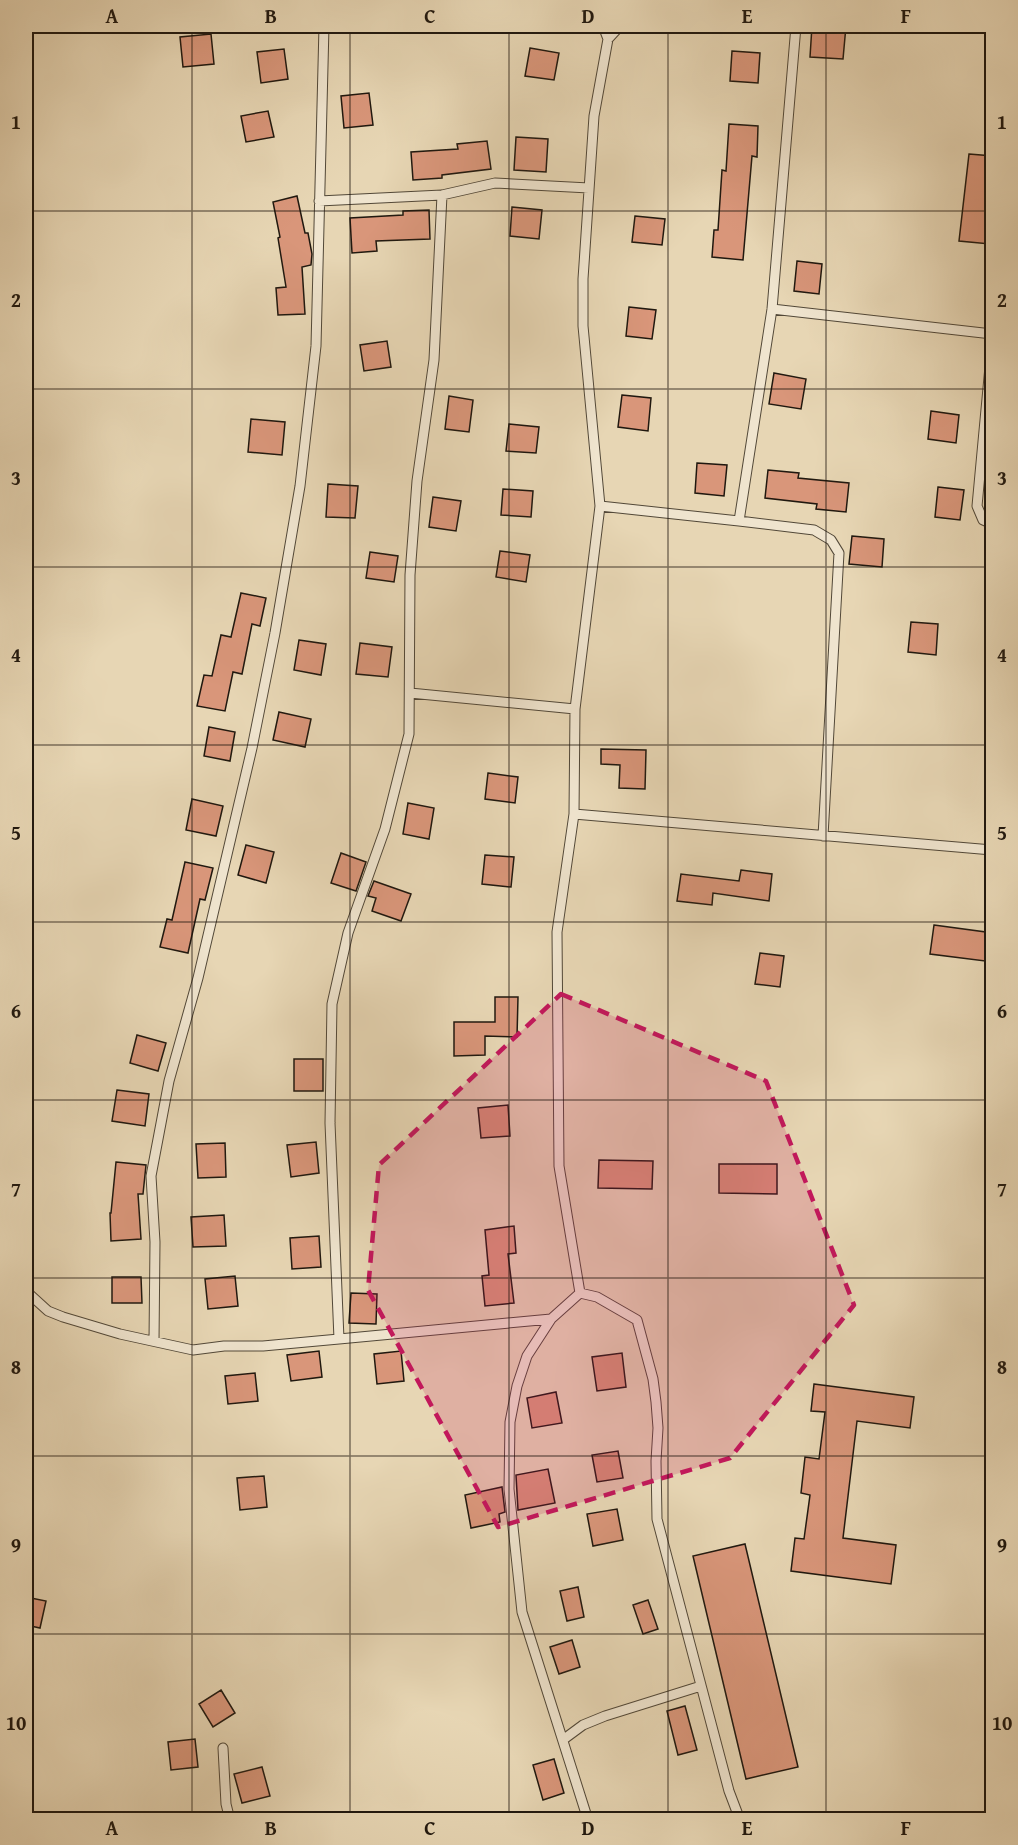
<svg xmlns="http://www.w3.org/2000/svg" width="1018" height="1845" font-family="'Gentium Book Plus',serif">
	<rect width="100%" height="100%" fill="#e7d6b4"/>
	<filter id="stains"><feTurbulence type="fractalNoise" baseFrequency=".00333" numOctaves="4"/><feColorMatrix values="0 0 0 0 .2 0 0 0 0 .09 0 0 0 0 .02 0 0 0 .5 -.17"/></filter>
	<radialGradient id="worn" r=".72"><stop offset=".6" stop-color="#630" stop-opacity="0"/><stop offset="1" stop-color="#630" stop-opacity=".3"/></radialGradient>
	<!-- building -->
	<path fill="#d9967a" stroke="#20180f" stroke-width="1.5" d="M812 26H846L843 59 810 57Z
		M211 34 214 64 183 67 180 37Z
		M530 48 559 53 554 80 525 76Z
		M284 49 288 79 261 83 257 52Z
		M732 51 760 53 758 83 730 81Z
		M369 93 373 125 344 128 341 96Z
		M268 111 274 137 246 142 241 116Z
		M729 124 758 126 757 157 752 156 743 260 712 257 714 230H718L722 170 726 171Z
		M516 137 548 139 546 172 514 170Z
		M487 141 491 169 442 175V178L413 180 411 152 458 149 457 144Z
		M969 154 993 156V204L990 244 959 241Z
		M297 196 305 233H308L312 254 311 265 302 267 305 314 278 315 276 288 286 287 278 238 280 237 273 202Z
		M512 207 542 210 539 239 510 236Z
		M429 210 430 239 376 241 377 251 352 253 350 218 403 215V211Z
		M635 216 665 219 662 245 632 242Z
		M797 261 822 264 819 294 794 291Z
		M629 307 656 310 652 339 626 336Z
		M387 341 391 367 364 371 360 345Z
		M774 373 806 379 801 409 769 404Z
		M622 395 651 398 648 431 618 427Z
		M449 396 473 400 469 432 445 429Z
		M931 411 959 415 956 443 928 439Z
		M251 419 285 422 282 455 248 452Z
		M509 424 539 427 536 453 506 451Z
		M697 463 727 465 724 496 695 493Z
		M768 470 799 473 798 478 849 483 846 512 816 509 817 504 765 498Z
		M328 484 358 486 355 518 326 517Z
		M938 487 964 490 960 520 935 517Z
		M503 489 533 491 531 517 501 515Z
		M433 497 461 501 456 531 429 527Z
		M852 536 884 539 882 567 849 564Z
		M500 551 530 555 526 582 496 577Z
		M370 552 398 556 394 582 366 578Z
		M241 593 266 598 260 626 252 624 242 674 233 672 225 711 197 706 204 675 212 676 221 635 231 637Z
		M911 622 938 624 936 655 908 652Z
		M299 640 326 644 321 675 294 670Z
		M360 643 392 647 388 677 356 674Z
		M279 712 311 719 305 747 273 740Z
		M209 727 235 732 230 761 204 756Z
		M601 749 646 750 645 789 619 788 620 765 601 764Z
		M488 773 518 777 515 803 485 799Z
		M192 799 223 806 216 836 186 830Z
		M408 803 434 808 429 839 403 834Z
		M246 845 274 852 266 883 238 875Z
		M341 853 366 862 356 891 331 883Z
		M485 855 514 857 511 887 482 884Z
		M185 862 213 868 205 900 200 899 188 953 160 947 167 919 172 920Z
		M741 870 772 874 769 901 713 893 712 905 677 901 681 874 739 881Z
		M374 881 411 894 401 921 372 911 376 898 368 896Z
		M934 925 993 933V962L930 954Z
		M760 953 784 956 780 987 755 984Z
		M495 997H518L517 1037 485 1036V1055L454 1056V1022H495Z
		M137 1035 166 1043 158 1071 130 1063Z
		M294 1059H323V1091H294Z
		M117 1090 149 1094 145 1126 112 1121Z
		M508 1105 510 1136 481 1138 478 1108Z
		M316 1142 319 1173 291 1177 287 1145Z
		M225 1143 226 1177 198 1178 196 1144Z
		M599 1160 653 1161 652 1189 598 1188Z
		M116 1162 146 1165 143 1194H138L141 1239 111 1241 110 1213H111Z
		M719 1164H777V1194L719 1193Z
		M224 1215 226 1246 193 1247 191 1217Z
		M514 1226 516 1253 508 1254 514 1303 485 1306 482 1276 489 1275 485 1230Z
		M319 1236 321 1267 292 1269 290 1238Z
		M235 1276 238 1306 208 1309 205 1279Z
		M112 1277H141L142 1303H112Z
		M351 1293 377 1294 376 1324 349 1323Z
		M319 1351 322 1377 291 1381 287 1355Z
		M401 1351 404 1381 377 1384 374 1354Z
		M622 1353 626 1387 597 1391 592 1357Z
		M255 1373 258 1401 228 1404 225 1376Z
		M814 1384 914 1397 910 1428 857 1421 843 1538 896 1545 891 1584 791 1571 795 1538 804 1539 810 1495 801 1493 805 1457 819 1459 825 1412 811 1411Z
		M556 1392 562 1423 532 1428 527 1398Z
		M618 1451 623 1478 597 1482 592 1455Z
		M548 1469 555 1503 518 1510 516 1475Z
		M264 1476 267 1507 240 1510 237 1478Z
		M502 1487 505 1512 499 1514 500 1522 471 1528 465 1495Z
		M617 1509 623 1540 593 1546 587 1514Z
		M745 1544 798 1767 746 1779 693 1556Z
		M578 1587 584 1617 567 1621 560 1591Z
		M26 1597 46 1601 40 1628 26 1625Z
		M648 1600 658 1629 643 1634 633 1605Z
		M572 1640 580 1667 559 1674 550 1647Z
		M221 1690 235 1713 213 1727 199 1704Z
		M685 1706 697 1750 678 1755 667 1711Z
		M195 1739 198 1767 171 1770 168 1742Z
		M554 1759 564 1793 543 1800 533 1765Z
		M262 1767 270 1796 242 1803 234 1774Z"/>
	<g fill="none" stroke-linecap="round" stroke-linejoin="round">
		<!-- service casing -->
		<g stroke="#524838" stroke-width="11">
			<path id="service" d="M603 26 608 39
				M796 26 772 309 739 521 600 506 575 709 574 814 992 850
				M319 201 442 195 495 183 589 188
				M772 309 992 334
				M992 345 977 506 983 520 992 524
				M600 506 583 326V279L594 116 608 39 620 26
				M739 521 814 530 831 540 839 553 823 836
				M410 693 575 709
				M574 814 557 932 559 1166 580 1293 597 1297 637 1320 653 1379 656 1402 658 1428 656 1461 657 1519 729 1791 740 1820
				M26 1291 48 1311 63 1317 120 1334 193 1350 224 1346H263L339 1339 551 1319
				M580 1293 551 1319 527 1356 517 1386 510 1422 509 1489 522 1612 588 1820
				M339 1339 330 1123 332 1004 348 933 385 829 409 734 410 575 417 481 434 360 442 195
				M154 1341 155 1242 151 1176 169 1081 198 978 252 748 275 633 300 486 316 346 324 26
				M564 1739 583 1725 605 1716 701 1686
				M223 1748 226 1804 230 1820"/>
		</g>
		<!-- service -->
		<use href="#service" stroke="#efe4ce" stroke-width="9"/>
	</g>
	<!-- marked area -->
	<path fill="#c2185b" fill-opacity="0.2" stroke="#c2185b" stroke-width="4.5" stroke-dasharray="12 8" stroke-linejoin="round" d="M561 994 766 1081 854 1305 730 1458 498 1527 368 1290 379 1165Z"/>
	<!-- grid -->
	<path fill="none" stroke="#20180f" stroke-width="1.5" stroke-opacity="0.55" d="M192 26V1820M350 26V1820M509 26V1820M668 26V1820M826 26V1820M26 211H992M26 389H992M26 567H992M26 745H992M26 922H992M26 1100H992M26 1278H992M26 1456H992M26 1634H992"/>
	<!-- margin -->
	<rect width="1018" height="1845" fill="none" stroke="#e7d6b4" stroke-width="66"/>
	<rect x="33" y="33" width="952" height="1779" fill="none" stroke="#20180f" stroke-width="2"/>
	<g font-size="20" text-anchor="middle" font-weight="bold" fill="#20180f">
		<text x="112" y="23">A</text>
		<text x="271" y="23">B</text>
		<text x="430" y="23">C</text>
		<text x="588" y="23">D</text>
		<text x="747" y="23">E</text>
		<text x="906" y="23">F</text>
		<text x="16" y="129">1</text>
		<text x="1002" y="129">1</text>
		<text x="16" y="307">2</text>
		<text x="1002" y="307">2</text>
		<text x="16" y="485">3</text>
		<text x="1002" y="485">3</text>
		<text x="16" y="662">4</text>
		<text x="1002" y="662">4</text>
		<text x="16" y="840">5</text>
		<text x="1002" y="840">5</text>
		<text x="16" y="1018">6</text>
		<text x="1002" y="1018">6</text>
		<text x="16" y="1196">7</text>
		<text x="1002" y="1196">7</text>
		<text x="16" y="1374">8</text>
		<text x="1002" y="1374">8</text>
		<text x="16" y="1552">9</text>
		<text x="1002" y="1552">9</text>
		<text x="16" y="1730">10</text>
		<text x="1002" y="1730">10</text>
		<text x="112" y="1835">A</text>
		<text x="271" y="1835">B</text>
		<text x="430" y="1835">C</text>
		<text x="588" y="1835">D</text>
		<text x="747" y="1835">E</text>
		<text x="906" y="1835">F</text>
	</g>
	<rect width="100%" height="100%" filter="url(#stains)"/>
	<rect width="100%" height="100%" fill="url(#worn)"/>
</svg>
